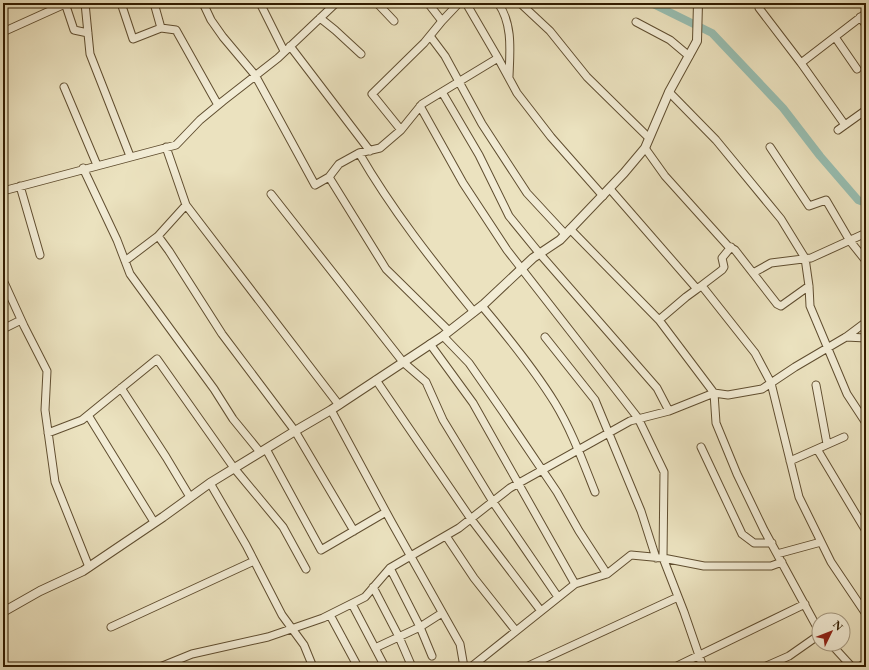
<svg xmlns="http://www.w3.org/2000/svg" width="869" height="670" font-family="'EB Garamond',serif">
	<rect width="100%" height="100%" fill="#ebe2bf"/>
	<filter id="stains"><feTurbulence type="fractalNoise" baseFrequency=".005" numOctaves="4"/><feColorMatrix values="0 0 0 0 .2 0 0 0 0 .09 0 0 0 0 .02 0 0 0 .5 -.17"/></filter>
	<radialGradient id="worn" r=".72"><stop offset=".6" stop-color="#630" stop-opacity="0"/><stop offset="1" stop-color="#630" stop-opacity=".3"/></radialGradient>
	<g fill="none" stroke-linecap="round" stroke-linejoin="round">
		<!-- canal -->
		<path stroke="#98beb1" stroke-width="8" d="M647 3 653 4 712 33 783 108 820 156 858 200 866 203"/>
		<!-- minor casing -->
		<g stroke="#604e30" stroke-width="9">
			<path id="minor" d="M65 3 74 30 88 33
				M85 3 90 54 130 156
				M121 3 133 39 161 28
				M154 3 161 28 176 30 218 105
				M203 3 211 20 223 37 255 75 315 185 329 177 386 269 449 331
				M260 3 284 51
				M377 3 394 21
				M428 3 442 21
				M466 3 498 58
				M498 3C513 24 510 51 509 76
				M520 3 550 31 587 77 649 138
				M759 8 801 63 845 125
				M860 17 866 25
				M320 18 335 30 361 54
				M636 22 670 40 689 56
				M3 32 65 4
				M430 36 445 56 482 124 527 193 565 234
				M835 37 857 69
				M290 46 370 151
				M801 63 866 13
				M64 87 97 165
				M442 92 479 155 509 216 540 254 657 388 669 411
				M669 92 716 140 781 219 805 258 809 286 810 306 847 394 866 423
				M420 106 463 183 507 250 638 418 664 472 663 558 704 566H771L782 562
				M401 130 372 94 424 43 442 21 459 3
				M838 130 866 110
				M166 147 186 205 339 405
				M770 147 809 206 826 200 850 241 866 261
				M645 148 665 176 728 246 735 250 777 304 781 306 809 286
				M359 153 380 148 401 130 422 104 498 58 517 93 551 137 603 196
				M83 168 117 240 130 274 214 389 233 419 260 452
				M329 177 339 164 359 153C392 210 433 262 474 312
				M20 186 40 255
				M610 189 697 289 722 270 724 267 722 258 731 247
				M3 191 176 145 200 120 223 101 278 58 336 3
				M271 194 403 362 426 382 443 420 493 502 558 597
				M570 229 659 320 714 393 716 423 737 474 764 530 819 631
				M158 236 169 251 222 334 295 431 354 531
				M125 261 158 236 186 205
				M753 273 771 263 811 258 866 233
				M3 280 24 326 47 371 45 410 55 482 89 567
				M702 286 755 353 771 383 799 497 831 562 866 614
				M482 306C508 337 534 369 555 403 572 431 583 462 595 492
				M659 320 686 297 697 289
				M3 329 21 320
				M443 336 469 363 503 412 557 492 579 531 607 574 631 555 663 558 684 612 703 667
				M545 337 595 400 641 511 656 558
				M846 337 866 338
				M430 344 473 403 575 584
				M376 380 471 519 541 611
				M816 385 827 444
				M121 388 166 457 190 497
				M331 410 392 523 460 644 464 667
				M88 415 154 522
				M48 433 82 420 157 359 234 468 283 527 306 569
				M701 447 742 534 754 543H772
				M266 449 321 550 386 512
				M817 449 866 531
				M790 461 844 437
				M210 483 246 545 282 615 304 645 313 667
				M446 536 474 578 516 631
				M777 554 821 542
				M390 568 420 627 432 656
				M373 587 399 637 412 667
				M352 604 385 667
				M330 615 358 667
				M111 627 254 561
				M831 644 852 667
				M375 648 420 627 442 613
				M160 667 192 654 268 637 323 618 365 597 390 568 459 528 510 488 630 421 669 411 714 393 728 395 762 389 795 367 846 337 866 322
				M471 667 575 584 607 574
				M526 667 678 597
				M675 667 805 604
				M764 667 789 656 819 635
				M859 667 866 663"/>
		</g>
		<!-- tertiary casing -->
		<g stroke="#604e30" stroke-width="10">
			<path id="tertiary" d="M3 612 40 591 83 571 163 517 210 483 295 431 331 410 443 336 484 304 533 258 560 240 624 173 645 148 669 92 697 41 698 3"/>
		</g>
		<!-- minor -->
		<use href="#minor" stroke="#f2ecd5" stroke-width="7"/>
		<!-- tertiary -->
		<use href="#tertiary" stroke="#f2ecd5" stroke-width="8"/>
	</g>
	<!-- margin -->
	<rect width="869" height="670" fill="none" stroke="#ebe2bf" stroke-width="16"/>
	<rect x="4" y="4" width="861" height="662" fill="none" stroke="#321c00" stroke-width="2"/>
	<rect x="8" y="8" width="853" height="654" fill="none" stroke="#321c00"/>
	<!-- north arrow -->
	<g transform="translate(831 632) rotate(47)"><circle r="19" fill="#f2ecd5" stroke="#a59980"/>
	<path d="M0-3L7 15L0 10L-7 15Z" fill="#8f2418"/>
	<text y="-6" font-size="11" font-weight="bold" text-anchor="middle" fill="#321c00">N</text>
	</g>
	<rect width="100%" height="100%" filter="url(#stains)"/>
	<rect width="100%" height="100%" fill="url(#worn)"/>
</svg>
